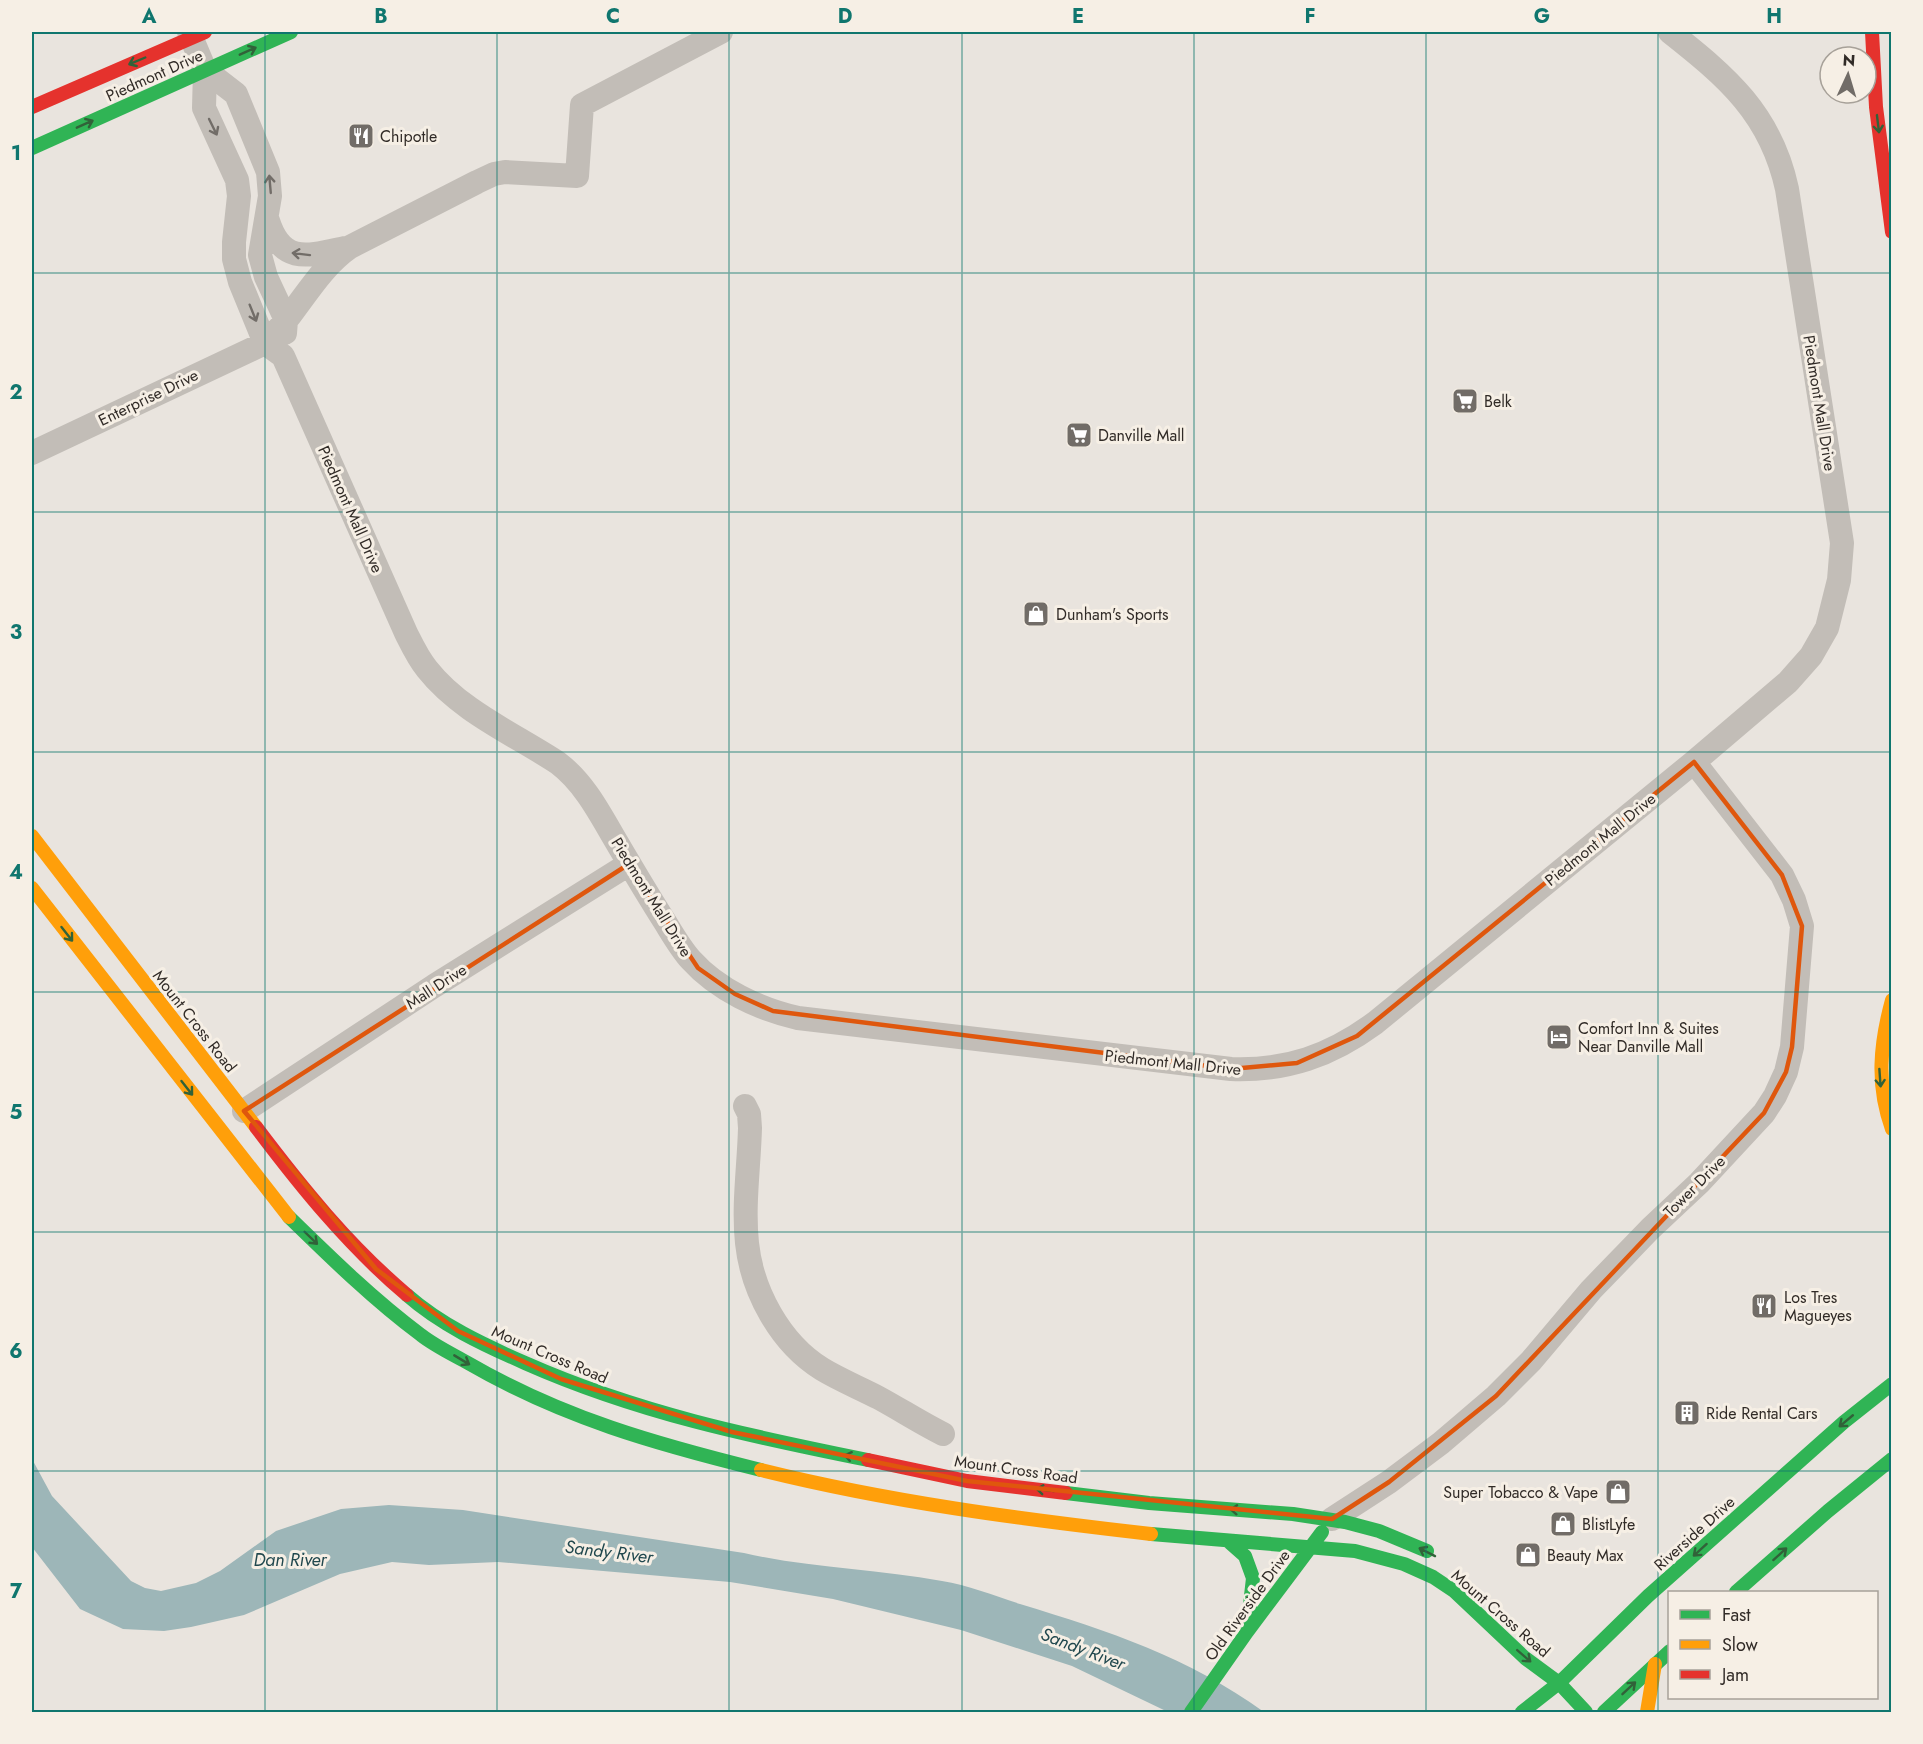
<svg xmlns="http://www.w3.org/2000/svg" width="1923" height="1744" font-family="Jost,sans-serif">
	<rect width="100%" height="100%" fill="#e9e4de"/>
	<!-- water -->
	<path fill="#9db6b8" d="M32 1459 52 1496 131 1581 145 1588 161 1591 196 1583 220 1571 276 1531 341 1509 389 1505 463 1510 744 1553C809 1568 876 1569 942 1581 968 1585 995 1596 1020 1604 1109 1631 1188 1657 1264 1712H1168L1072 1666 961 1630 833 1599 730 1582 498 1562 429 1565 392 1562 340 1574 244 1615 191 1627 164 1631 123 1629 80 1609 32 1547Z"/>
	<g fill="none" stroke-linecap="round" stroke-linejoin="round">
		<!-- stream -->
		<path stroke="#9db6b8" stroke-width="6" d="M1891 32H1892"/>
		<!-- street -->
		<path stroke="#c2bdb7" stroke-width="24" d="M189 32 205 70 204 108 237 180 239 196 234 242V259L240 282 265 343
			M205 70 236 94 268 172 270 196 260 255 266 277 286 320 285 333
			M268 221C282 265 308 256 345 248
			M265 343 283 356 406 633C412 645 418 658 427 669 460 711 514 734 558 763 583 782 598 810 613 836 630 865 647 894 665 922 673 935 681 949 691 960 718 990 759 1009 798 1018L1231 1069C1287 1071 1330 1056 1375 1023L1694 762 1788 682 1811 656 1827 628 1839 580 1842 543 1787 189C1771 114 1727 77 1670 32
			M32 453 265 343C272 335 281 327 288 318 308 292 323 266 350 247L477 182 494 174 505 172 577 176 582 105 721 32
			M745 1106 749 1114 750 1128C749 1166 743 1205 747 1243 752 1291 780 1343 822 1369 840 1380 860 1388 879 1398 901 1410 921 1423 943 1434
			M244 1111 434 986 629 864
			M1332 1519 1389 1482 1441 1443 1496 1396 1531 1361 1591 1290 1650 1229 1699 1183 1764 1113 1775 1096 1786 1072 1792 1047 1802 926 1794 900 1782 875 1694 762"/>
		<!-- fast -->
		<path stroke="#30b455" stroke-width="14" d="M32 148 291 32
			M289 1217C331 1258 374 1300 421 1335 435 1346 452 1354 468 1363 563 1418 656 1444 761 1470
			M407 1295C441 1325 484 1345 525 1363 638 1413 749 1436 868 1460
			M1066 1493 1149 1503 1293 1514 1345 1522 1379 1531 1427 1551
			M1151 1534 1355 1551 1404 1564 1433 1577 1454 1591 1525 1658 1559 1683 1586 1712
			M1228 1541 1245 1556 1253 1578 1247 1631
			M1736 1592 1828 1511 1892 1459
			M1191 1712 1247 1632 1322 1532
			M1522 1712 1559 1683 1648 1596 1844 1422 1892 1384
			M1604 1712 1670 1651"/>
		<!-- slow -->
		<path stroke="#ff9f0a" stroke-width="14" d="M32 836 256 1127
			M32 888 289 1217
			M1892 1000C1880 1044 1876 1085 1892 1129
			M761 1470C890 1502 1019 1519 1151 1534
			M1647 1712 1655 1664"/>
		<!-- jam -->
		<path stroke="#e5322d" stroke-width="14" d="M1872 32 1876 107 1892 232
			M32 107 205 32
			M256 1127C302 1188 349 1246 407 1295
			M868 1460 967 1481 1066 1493"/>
	</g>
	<!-- one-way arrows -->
	<defs><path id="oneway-shaft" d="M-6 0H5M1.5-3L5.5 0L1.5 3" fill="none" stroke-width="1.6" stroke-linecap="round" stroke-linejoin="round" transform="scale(1.5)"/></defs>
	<g stroke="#316239">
		<use href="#oneway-shaft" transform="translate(248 51) rotate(-24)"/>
		<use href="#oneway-shaft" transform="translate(137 61) rotate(157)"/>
		<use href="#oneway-shaft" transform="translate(85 124) rotate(-24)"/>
		<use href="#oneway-shaft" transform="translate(1878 124) rotate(83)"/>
		<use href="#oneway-shaft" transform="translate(67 934) rotate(52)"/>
		<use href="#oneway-shaft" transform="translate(1880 1078) rotate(86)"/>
		<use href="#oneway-shaft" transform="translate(187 1088) rotate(52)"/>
		<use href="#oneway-shaft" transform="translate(311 1238) rotate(44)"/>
		<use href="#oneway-shaft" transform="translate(462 1360) rotate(31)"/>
		<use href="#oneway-shaft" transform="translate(1846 1421) rotate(140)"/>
		<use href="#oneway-shaft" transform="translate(853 1457) rotate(-168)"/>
		<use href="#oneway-shaft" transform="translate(1045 1490) rotate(-173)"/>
		<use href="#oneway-shaft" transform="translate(1239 1510) rotate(-176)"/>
		<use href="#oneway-shaft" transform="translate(1700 1550) rotate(138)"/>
		<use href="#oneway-shaft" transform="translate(1427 1552) rotate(-153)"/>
		<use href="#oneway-shaft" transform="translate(1780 1554) rotate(-42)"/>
		<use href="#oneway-shaft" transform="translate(1524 1656) rotate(41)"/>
		<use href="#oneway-shaft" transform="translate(1629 1688) rotate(-43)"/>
	</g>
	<g stroke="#726d68">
		<use href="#oneway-shaft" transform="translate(213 127) rotate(64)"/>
		<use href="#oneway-shaft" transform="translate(270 184) rotate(-95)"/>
		<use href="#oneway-shaft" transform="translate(301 254) rotate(-173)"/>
		<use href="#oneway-shaft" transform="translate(253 313) rotate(68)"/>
	</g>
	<!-- marked area -->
	<path fill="none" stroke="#df570d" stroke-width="4.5" stroke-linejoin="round" d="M1694 762 1782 875 1802 926 1792 1047 1786 1072 1764 1113 1496 1396 1389 1482 1332 1519 967 1481 732 1432 561 1379 458 1331 376 1269 244 1111 629 864 698 968 735 994 773 1011 1231 1069 1297 1063 1357 1036Z"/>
	<!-- grid -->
	<path fill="none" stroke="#0f766e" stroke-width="1.5" stroke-opacity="0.55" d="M265 32V1712M497 32V1712M729 32V1712M962 32V1712M1194 32V1712M1426 32V1712M1658 32V1712M32 273H1892M32 512H1892M32 752H1892M32 992H1892M32 1232H1892M32 1471H1892"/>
	<!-- icons -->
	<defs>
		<g id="restaurant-square" transform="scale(1.35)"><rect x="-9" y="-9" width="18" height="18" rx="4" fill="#716c67" stroke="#f6efe5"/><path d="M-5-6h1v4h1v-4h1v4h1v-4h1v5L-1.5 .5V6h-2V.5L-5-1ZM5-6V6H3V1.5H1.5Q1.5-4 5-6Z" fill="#fff"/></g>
		<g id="supermarket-square" transform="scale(1.35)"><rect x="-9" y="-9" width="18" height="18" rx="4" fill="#716c67" stroke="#f6efe5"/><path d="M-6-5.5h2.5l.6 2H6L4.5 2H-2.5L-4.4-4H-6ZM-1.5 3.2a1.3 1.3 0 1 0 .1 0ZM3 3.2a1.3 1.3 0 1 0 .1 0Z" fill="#fff"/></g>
		<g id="shop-square" transform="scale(1.35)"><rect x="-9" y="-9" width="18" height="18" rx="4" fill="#716c67" stroke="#f6efe5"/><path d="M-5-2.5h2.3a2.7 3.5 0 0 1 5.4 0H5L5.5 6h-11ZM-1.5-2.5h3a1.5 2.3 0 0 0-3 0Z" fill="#fff"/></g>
		<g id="hotel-square" transform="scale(1.35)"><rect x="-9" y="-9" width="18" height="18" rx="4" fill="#716c67" stroke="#f6efe5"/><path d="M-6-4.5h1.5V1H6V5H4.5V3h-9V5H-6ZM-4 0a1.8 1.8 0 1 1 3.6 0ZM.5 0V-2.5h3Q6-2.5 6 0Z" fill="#fff"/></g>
		<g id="building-square" transform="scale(1.35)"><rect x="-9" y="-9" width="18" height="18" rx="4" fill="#716c67" stroke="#f6efe5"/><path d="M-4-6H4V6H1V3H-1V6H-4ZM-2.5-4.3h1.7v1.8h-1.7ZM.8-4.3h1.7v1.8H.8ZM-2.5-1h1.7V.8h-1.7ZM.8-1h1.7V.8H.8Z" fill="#fff"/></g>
	</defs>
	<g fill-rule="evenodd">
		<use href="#restaurant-square" x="361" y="136"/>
		<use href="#supermarket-square" x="1465" y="401"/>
		<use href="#supermarket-square" x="1079" y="435"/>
		<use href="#shop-square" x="1036" y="614"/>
		<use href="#hotel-square" x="1559" y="1037"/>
		<use href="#restaurant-square" x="1764" y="1306"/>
		<use href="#building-square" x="1687" y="1413"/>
		<use href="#shop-square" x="1618" y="1492"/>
		<use href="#shop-square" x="1563" y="1524"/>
		<use href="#shop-square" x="1528" y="1555"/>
	</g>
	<g text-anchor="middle" stroke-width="6" stroke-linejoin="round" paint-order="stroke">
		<!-- street labels -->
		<g font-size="16" fill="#312b27" stroke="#f6efe5">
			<text transform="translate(154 75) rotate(-24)" y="6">Piedmont Drive</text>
			<text transform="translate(148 397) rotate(-26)" y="6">Enterprise Drive</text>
			<text transform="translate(1820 403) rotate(81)" y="6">Piedmont Mall Drive</text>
			<text transform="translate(351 509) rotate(66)" y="6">Piedmont Mall Drive</text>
			<text transform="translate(1600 839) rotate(-39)" y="6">Piedmont Mall Drive</text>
			<text transform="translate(652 897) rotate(58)" y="6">Piedmont Mall Drive</text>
			<text transform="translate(436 986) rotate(-33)" y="6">Mall Drive</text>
			<text transform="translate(195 1021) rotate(52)" y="6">Mount Cross Road</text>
			<text transform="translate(1173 1062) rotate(6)" y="6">Piedmont Mall Drive</text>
			<text transform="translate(1694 1186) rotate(-45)" y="6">Tower Drive</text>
			<text transform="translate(550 1354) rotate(23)" y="6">Mount Cross Road</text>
			<text transform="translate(1016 1469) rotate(8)" y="6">Mount Cross Road</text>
			<text transform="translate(1694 1533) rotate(-42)" y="6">Riverside Drive</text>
			<text transform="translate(1247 1605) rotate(-54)" y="6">Old Riverside Drive</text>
			<text transform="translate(1501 1613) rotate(41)" y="6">Mount Cross Road</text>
		</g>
		<!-- poi labels -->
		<g font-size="16" fill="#312b27" stroke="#f6efe5" text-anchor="start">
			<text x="380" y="142">Chipotle</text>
			<text x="1484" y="407">Belk</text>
			<text x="1098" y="441">Danville Mall</text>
			<text x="1056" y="620">Dunham's Sports</text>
			<text x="1578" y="1034">Comfort Inn &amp; Suites<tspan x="1578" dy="18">Near Danville Mall</tspan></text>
			<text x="1784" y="1303">Los Tres<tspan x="1784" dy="18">Magueyes</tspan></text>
			<text x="1706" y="1419">Ride Rental Cars</text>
			<text x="1598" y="1498" text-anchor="end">Super Tobacco &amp; Vape</text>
			<text x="1582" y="1530">BlistLyfe</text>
			<text x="1547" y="1561">Beauty Max</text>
		</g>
		<!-- water labels -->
		<g font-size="18" font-style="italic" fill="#21484e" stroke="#f6efe5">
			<text transform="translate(609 1552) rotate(7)" y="6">Sandy River</text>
			<text x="290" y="1566">Dan River</text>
			<text transform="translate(1083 1649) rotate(21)" y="6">Sandy River</text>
		</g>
	</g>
	<!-- border -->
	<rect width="1923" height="1744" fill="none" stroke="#f6efe5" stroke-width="66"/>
	<!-- legend -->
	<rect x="1668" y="1591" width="210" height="108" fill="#f6efe5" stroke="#a7a199" stroke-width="1.5"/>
	<rect x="1680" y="1610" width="30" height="9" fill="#30b455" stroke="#a7a199" stroke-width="1.5"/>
	<text x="1722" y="1621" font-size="18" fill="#312b27">Fast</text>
	<rect x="1680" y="1640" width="30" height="9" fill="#ff9f0a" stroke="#a7a199" stroke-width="1.5"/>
	<text x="1722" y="1651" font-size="18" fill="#312b27">Slow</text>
	<rect x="1680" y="1670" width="30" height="9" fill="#e5322d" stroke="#a7a199" stroke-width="1.5"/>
	<text x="1722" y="1681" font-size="18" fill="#312b27">Jam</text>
	<!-- north arrow -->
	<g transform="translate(1848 75) rotate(4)"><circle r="28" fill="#f6efe5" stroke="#a7a199" stroke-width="1.5"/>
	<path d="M0-4.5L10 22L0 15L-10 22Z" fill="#716c67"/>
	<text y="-9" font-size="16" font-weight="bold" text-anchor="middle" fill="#312b27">N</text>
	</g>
	<rect x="33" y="33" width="1857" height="1678" fill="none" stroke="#0f766e" stroke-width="2"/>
	<g font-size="20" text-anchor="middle" font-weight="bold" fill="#0f766e">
		<text x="149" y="23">A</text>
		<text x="381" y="23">B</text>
		<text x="613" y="23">C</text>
		<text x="845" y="23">D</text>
		<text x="1078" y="23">E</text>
		<text x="1310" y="23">F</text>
		<text x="1542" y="23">G</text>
		<text x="1774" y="23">H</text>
		<text x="16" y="160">1</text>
		<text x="16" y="399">2</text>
		<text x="16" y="639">3</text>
		<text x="16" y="879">4</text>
		<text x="16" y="1119">5</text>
		<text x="16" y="1358">6</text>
		<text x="16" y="1598">7</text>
	</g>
</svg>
